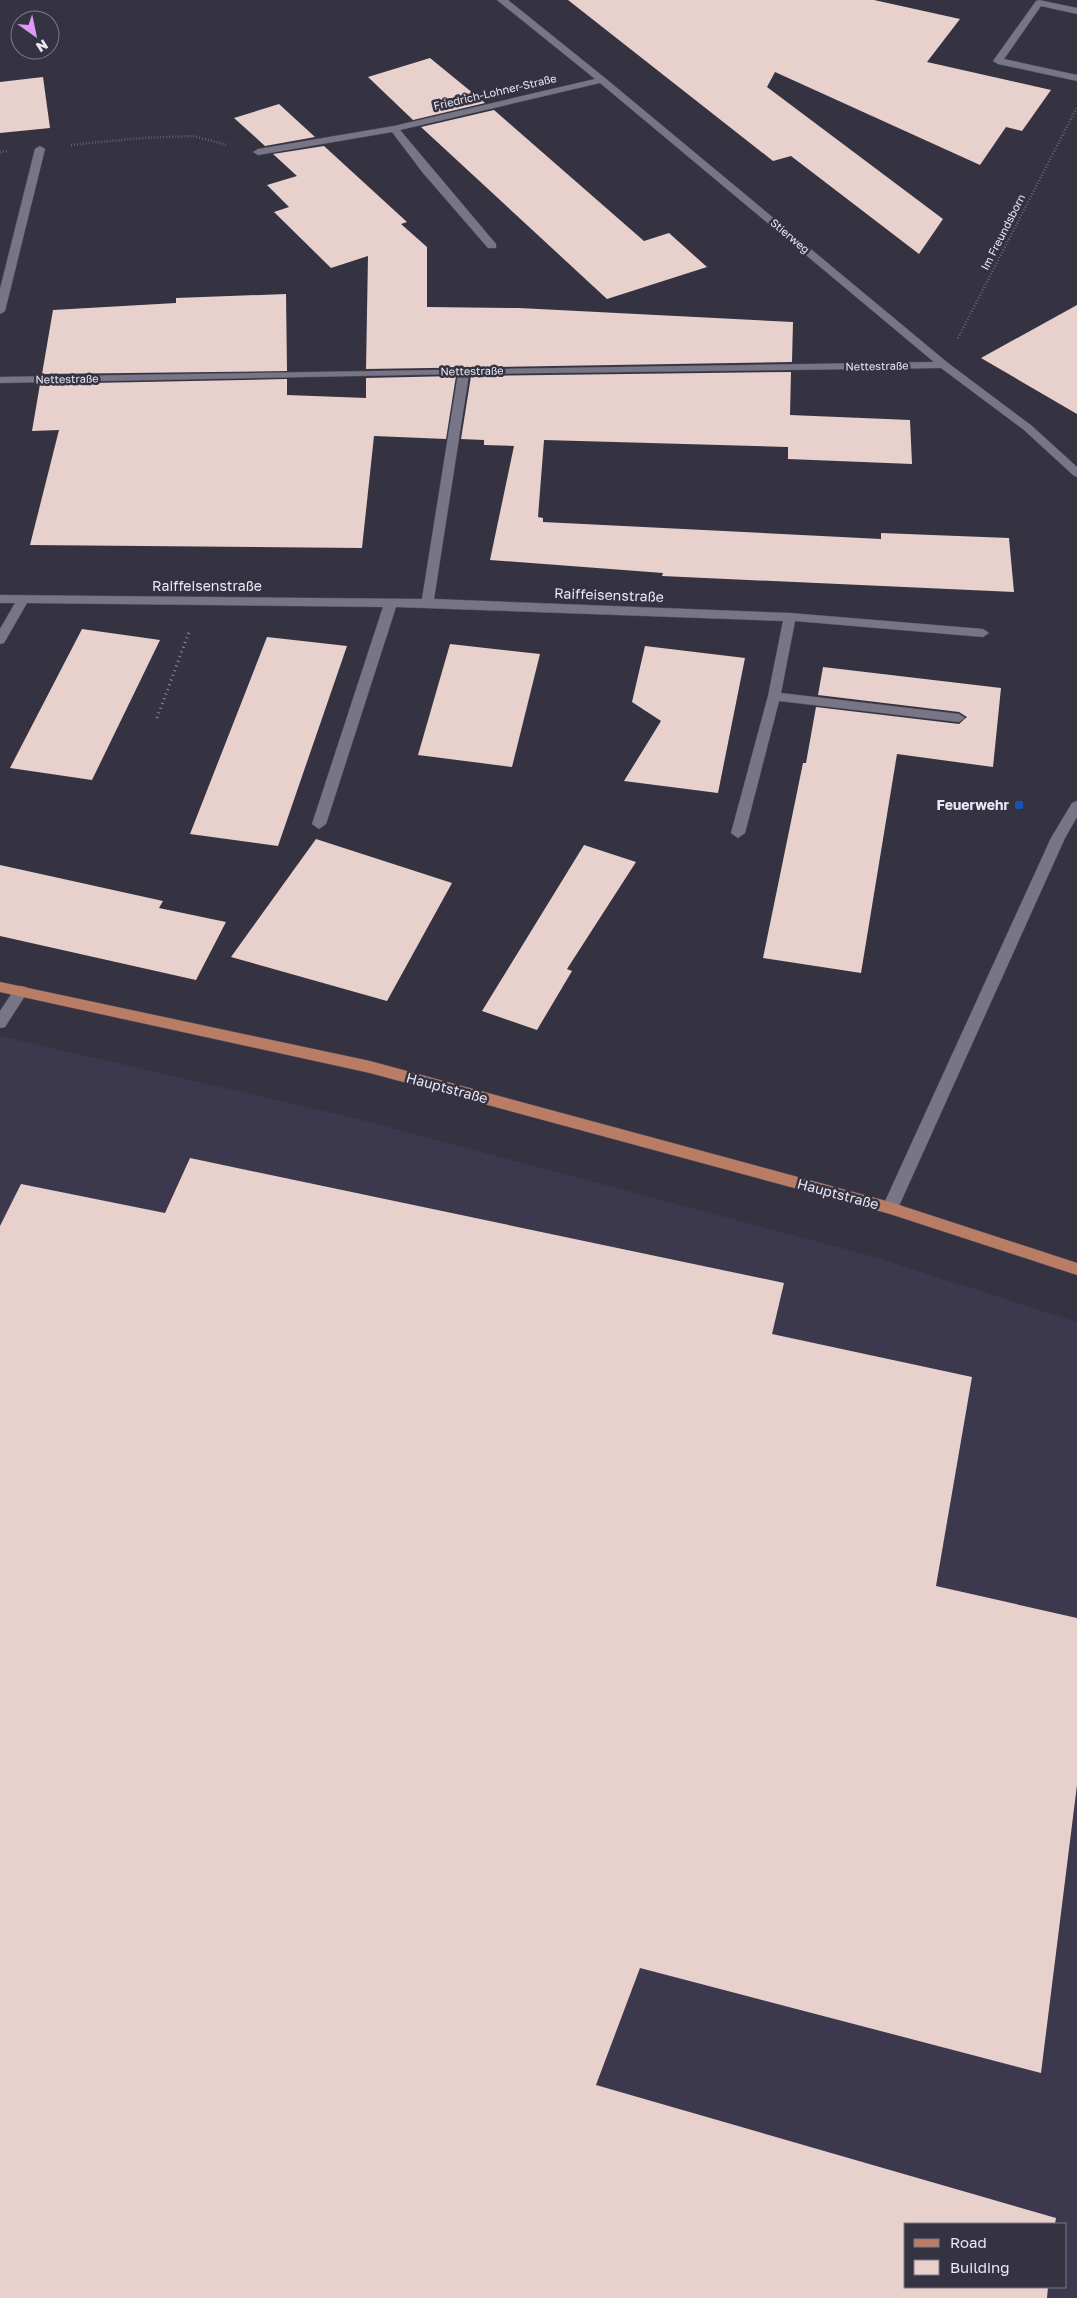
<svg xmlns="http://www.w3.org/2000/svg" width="1077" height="2298" font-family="'Golos Text',sans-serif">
	<rect width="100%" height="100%" fill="#353342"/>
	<!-- built -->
	<path fill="#3c384e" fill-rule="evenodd" d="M0 1036 358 1119 878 1258 1077 1322V2298H0ZM906 2224H1066V2287H906Z"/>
	<!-- building -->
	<path fill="#e8d0cc" d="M568 0H874L960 19 927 62 1051 90 1022 131 1006 127 980 165 775 72 767 87 943 219 919 254 791 156 773 161Z
		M430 58 485 103 413 120 368 77Z
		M43 77 50 128 0 133V82Z
		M279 104 315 137 265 146 234 118Z
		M494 110 644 241 669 233 707 267 607 299 421 127Z
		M324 146 407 222 401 224 427 247V307L519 308 793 322 792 362 366 369 368 256 331 268 274 212 289 207 267 185 297 176 273 154Z
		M286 294 287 371 42 374 53 310 176 303V298Z
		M1077 305V414L981 358Z
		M791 372 790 415 910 420 912 464 788 459V447L544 440 538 517 543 518V522L881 539V533L1009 538 1014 592 662 576 663 573 490 560 514 446 484 445V440L461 439 471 376Z
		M456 376 446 439 374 436 362 548 30 545 59 430 32 431 40 384 287 379V395L366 398V378Z
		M82 629 160 640 92 780 10 768Z
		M267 637 347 646 278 846 190 834Z
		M450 644 540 654 512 767 418 755Z
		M645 646 745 658 718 793 624 781 661 721 632 702Z
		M823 667 1001 688 993 767 897 754 861 973 763 958 803 763H806L816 707 959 724 967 717 959 712 818 695Z
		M316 839 452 883 387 1001 231 957Z
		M584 845 636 862 567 969 572 971 537 1030 482 1011Z
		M0 865 163 901 159 908 226 922 196 980 0 936Z
		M190 1158 784 1283 772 1334 972 1377 936 1586 1077 1618V1785L1041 2073 640 1968 596 2085 1056 2218 1055 2224H906V2287H1048L1047 2298H0V1226L21 1184 165 1213Z"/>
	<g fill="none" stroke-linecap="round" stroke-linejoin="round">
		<!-- minor casing -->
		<g stroke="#52505d" stroke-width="1">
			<path id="minor" d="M497 0H508L605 78 948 363 1032 426 1077 467V477L1073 475 1024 430 941 368 469 374 434 599 790 613 983 629 989 633 983 637 795 621 781 693 959 714 965 718 959 722 779 701 745 833 738 838 731 833 768 696 783 621 396 607 326 824 319 829 312 824 383 607 27 603 4 643 0 644V629L15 603H0V595L422 599 458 374 0 383V377L934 362 600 83 400 130 496 244V248H488L423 173 392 132 258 155 253 152 258 149 394 126 595 79Z
				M1039 0 1077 8V14L1041 6 1004 59 1077 75V81L998 64 993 61 1036 1Z
				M40 146 45 149 5 311 0 314V289L35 149Z
				M1077 801V817L1065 838 898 1208 895 1212 890 1214 885 1212 882 1208 1051 838 1072 803Z
				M21 986 26 987 28 991 5 1027 0 1028V1011L16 987Z"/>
		</g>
		<!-- major casing -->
		<g stroke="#52505d" stroke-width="1">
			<path id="major" d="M0 982 370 1061 890 1202 1077 1263V1275L890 1214 370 1073 0 992Z"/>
		</g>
		<!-- path-far1 -->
		<path stroke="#8f8d9a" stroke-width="2.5" stroke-dasharray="0.5 2.5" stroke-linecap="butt" d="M71 145 141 138 193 136 228 145
			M0 152 7 151
			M958 338 1077 107"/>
		<!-- path -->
		<path stroke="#8f8d9a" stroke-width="3" stroke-dasharray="1 4" stroke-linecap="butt" d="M157 718 189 632"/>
		<!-- minor -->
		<use href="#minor" fill="#787587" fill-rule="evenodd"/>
		<!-- major -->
		<use href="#major" fill="#b97d66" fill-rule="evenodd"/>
	</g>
	<!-- markers -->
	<rect fill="#1a4fb4" stroke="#353342" stroke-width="2" x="1014" y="800" width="10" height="10" rx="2.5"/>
	<g text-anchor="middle" stroke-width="5" stroke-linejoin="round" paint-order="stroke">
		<!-- far-street labels -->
		<g font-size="11" fill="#eae8f3" stroke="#353342">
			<text transform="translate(495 92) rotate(-13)" y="4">Friedrich-Lohner-Straße</text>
			<text transform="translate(1003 232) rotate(-63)" y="4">Im Freundsborn</text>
			<text transform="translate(790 236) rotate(40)" y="4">Stierweg</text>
			<text transform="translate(877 366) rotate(-1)" y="4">Nettestraße</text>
			<text transform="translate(472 371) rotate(-1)" y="4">Nettestraße</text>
			<text transform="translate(67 379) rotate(-1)" y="4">Nettestraße</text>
		</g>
		<!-- street labels -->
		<g font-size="14" fill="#eae8f3" stroke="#353342">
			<text x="207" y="591">Raiffeisenstraße</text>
			<text transform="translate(609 595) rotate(2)" y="5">Raiffeisenstraße</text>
			<text transform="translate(447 1088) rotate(15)" y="5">Hauptstraße</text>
			<text transform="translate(838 1194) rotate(15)" y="5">Hauptstraße</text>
		</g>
		<!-- poi labels -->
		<g font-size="14" font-weight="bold" fill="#eae8f3" stroke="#353342" text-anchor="end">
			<text x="1009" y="810">Feuerwehr</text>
		</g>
	</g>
	<!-- legend -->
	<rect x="904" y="2223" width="162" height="65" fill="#353342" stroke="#7d7b89"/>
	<rect x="914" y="2239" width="25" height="8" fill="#b97d66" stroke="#7d7b89"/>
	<text x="950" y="2248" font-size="15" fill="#eae8f3">Road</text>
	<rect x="914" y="2260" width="25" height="15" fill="#e8d0cc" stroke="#7d7b89"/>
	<text x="950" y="2273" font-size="15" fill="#eae8f3">Building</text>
	<!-- north arrow -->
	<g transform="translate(35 35) rotate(147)"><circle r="24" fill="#353342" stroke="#7d7b89"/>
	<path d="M0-4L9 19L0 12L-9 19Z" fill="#dd99f3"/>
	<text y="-8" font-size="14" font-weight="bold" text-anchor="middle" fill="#eae8f3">N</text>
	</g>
</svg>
